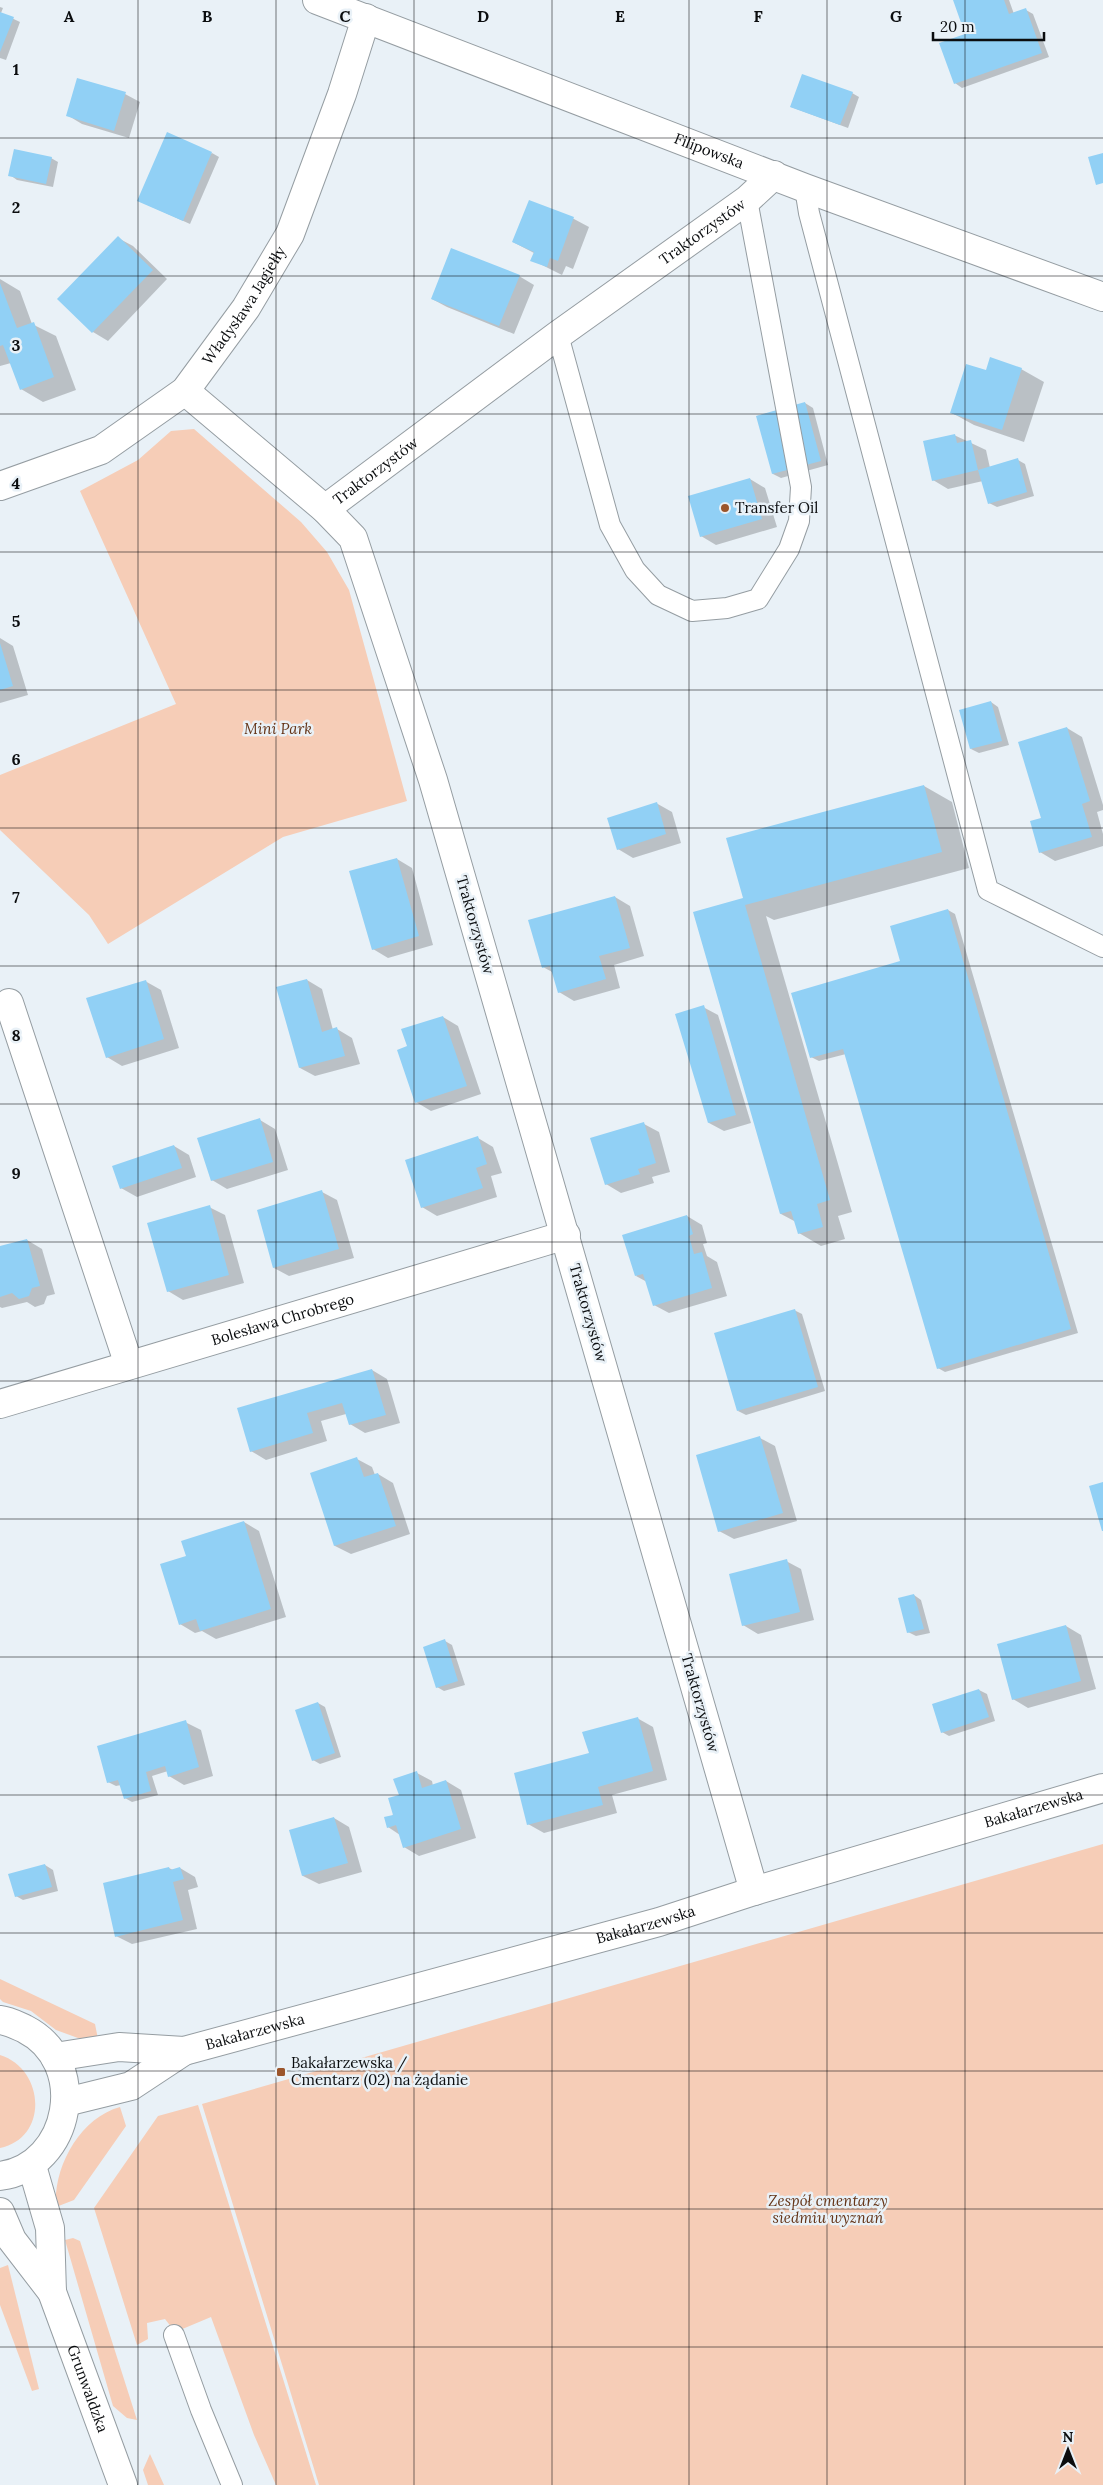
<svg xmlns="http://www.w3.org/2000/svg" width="1103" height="2485" font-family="Lora,serif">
	<rect width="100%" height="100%" fill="#e9f1f7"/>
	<!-- green -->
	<path fill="#f6cdb7" d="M194 429 301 522 327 552 349 590 407 801 283 837 108 944 89 915 0 830V775L176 704 80 491 138 460 171 431Z
		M1103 1844V2485H319L202 2104Z
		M0 1979 95 2024 98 2039 78 2038 56 2030 31 2011 3 2002 0 1999Z
		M0 2055C45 2069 49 2138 0 2148Z
		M198 2105 316 2485H276L254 2435 211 2317 180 2330 172 2328 165 2319 147 2323 148 2339 137 2345 94 2208 158 2116Z
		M120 2107 126 2126 74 2200 56 2207C53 2167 80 2118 120 2107Z
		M73 2238 80 2241 137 2420 127 2418 113 2406 65 2240Z
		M8 2265 39 2389 32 2391 0 2305V2268Z
		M150 2454 164 2485H148L143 2470Z"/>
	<!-- shadow -->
	<path fill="#0003" d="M954 0H1009L1014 14 1026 10 1033 14 1049 57 962 88 955 83 966 35Z
		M0 7 3 8 1 13 20 22 6 60 0 58Z
		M852 93 859 97 848 128 791 107Z
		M125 94 140 102 129 138 82 124 67 115Z
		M212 153 219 157 190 224 139 201Z
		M51 158 58 162 53 187 17 180 10 175Z
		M530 202 574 219 589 227 573 269 566 266 562 275 532 260 534 253 513 242Z
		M118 238 133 246 167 279 108 341 93 332 59 299Z
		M519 276 534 285 514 334 447 307 432 299Z
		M0 279 20 291 32 324 56 336 76 390 43 402 21 389 11 363 0 366Z
		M1021 369 1044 382 1024 442 974 425 952 413 986 372Z
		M805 403 813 408 828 465 781 478 773 474 757 416Z
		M954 435 986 450 990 468 1018 460 1025 464 1034 496 997 507 989 503 983 481 948 489 933 480Z
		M750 479 765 488 777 527 716 545 701 536Z
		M0 638 13 646 28 695 0 703Z
		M991 702 998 707 1009 745 979 753 971 749Z
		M1067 728 1082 737 1103 805V810L1097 812 1103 834V846L1055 861 1040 852 1042 818Z
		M924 786 952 802 969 868 774 920 766 916 852 1212 838 1216 845 1239 821 1246 799 1233 796 1222 781 1214 694 913 744 899Z
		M656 803 672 812 681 843 633 858 618 849Z
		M397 859 412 868 433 945 388 958 373 949Z
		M615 897 630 906 644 956 614 965 620 988 574 1001 559 992 554 973 543 967 530 921Z
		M948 910 955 914 1078 1333 945 1372 938 1368 846 1054 819 1061 811 1057Z
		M307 980 322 989 333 1030 337 1029 352 1038 360 1064 315 1076 300 1068Z
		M145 981 161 990 179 1048 122 1066 107 1057Z
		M703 1007 718 1015 751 1123 724 1131 709 1123Z
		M443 1017 458 1026 481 1094 431 1111 416 1102 408 1047Z
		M260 1120 275 1129 288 1170 227 1189 212 1180Z
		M644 1124 659 1132 670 1172 652 1177 654 1183 621 1193 606 1184Z
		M478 1138 493 1147 502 1173 491 1176 497 1197 437 1216 422 1207Z
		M174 1146 189 1155 196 1177 137 1197 121 1188Z
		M322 1192 337 1200 354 1258 289 1276 274 1268Z
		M209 1207 225 1215 244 1283 183 1300 168 1291Z
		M687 1216 702 1225 707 1243 703 1244 707 1256 717 1262 727 1296 669 1313 654 1305 647 1282 636 1276Z
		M27 1240 42 1249 55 1294 47 1296 44 1304 35 1307 27 1302 2 1308 0 1307V1248Z
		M794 1310 802 1314 825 1391 746 1415 738 1411Z
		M372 1370 387 1379 400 1423 365 1433 350 1424 346 1414 321 1421 327 1441 266 1460 251 1451 239 1409Z
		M760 1438 775 1446 797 1521 734 1539 719 1531Z
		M357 1459 372 1467 375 1475 378 1474 393 1483 410 1534 351 1554 335 1546 312 1474Z
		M244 1522 259 1531 286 1617 216 1639 202 1631 195 1633 180 1624 187 1557Z
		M786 1561 801 1569 814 1620 758 1634 743 1625Z
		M914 1595 921 1600 930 1633 916 1636 908 1632Z
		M1066 1626 1081 1635 1096 1689 1028 1708 1013 1699Z
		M445 1641 452 1645 465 1685 444 1691 437 1687Z
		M979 1690 987 1694 995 1721 949 1736 942 1732Z
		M318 1703 325 1707 341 1757 320 1764 313 1760Z
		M637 1718 653 1727 667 1780 612 1795 617 1813 544 1833 528 1824 590 1754Z
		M185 1722 201 1730 213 1776 184 1785 169 1776 168 1771 152 1776 158 1795 132 1802 125 1798 121 1785 116 1786 108 1782Z
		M417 1773 432 1781 433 1786 446 1781 461 1790 476 1838 419 1856 404 1847 400 1835 388 1827 400 1796Z
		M334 1818 349 1827 362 1872 319 1884 303 1876 291 1831Z
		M45 1865 53 1870 58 1891 23 1900 16 1896Z
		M169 1868 173 1870 180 1868 195 1877 198 1887 188 1890 197 1929 132 1944 116 1936Z"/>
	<!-- building -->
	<path fill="#91d0f5" d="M953 0H1004L1009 14 1026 8 1042 53 954 84 939 43 965 34Z
		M0 12 14 17 0 52Z
		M802 74 853 92 840 125 790 107Z
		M77 78 126 92 114 131 66 116Z
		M167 132 212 152 183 221 137 201Z
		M14 149 52 157 46 184 8 176Z
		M1103 153V183L1096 185 1088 157Z
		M529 200 574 217 558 261 550 258 547 267 530 261 534 252 512 242Z
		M118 236 153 270 92 333 57 299Z
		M451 248 520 275 499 326 431 299Z
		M0 283 17 328 34 322 54 377 20 390 3 345 0 346Z
		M990 357 1022 368 1002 430 950 413 966 364 986 370Z
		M805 402 821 461 772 474 756 416Z
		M955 434 957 443 971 440 978 470 932 481 923 441Z
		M1018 458 1027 492 988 504 978 470Z
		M750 478 762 519 700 537 688 496Z
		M0 643 13 686 0 690Z
		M991 701 1002 741 970 749 959 710Z
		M1067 727 1090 801 1082 804 1092 837 1039 853 1030 821 1041 818 1018 742Z
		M924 785 942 852 745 905 830 1200 817 1204 823 1227 798 1234 791 1211 780 1214 693 912 743 898 726 838Z
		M657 802 666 834 617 850 607 818Z
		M397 858 419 936 372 950 349 871Z
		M615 896 630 948 599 956 606 979 558 993 550 966 542 968 528 920Z
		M948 909 1071 1329 937 1369 843 1049 810 1058 791 993 900 961 890 926Z
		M307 979 322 1032 337 1027 345 1056 299 1068 276 987Z
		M146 980 164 1039 106 1058 86 998Z
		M704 1005 736 1115 708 1123 675 1014Z
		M443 1016 467 1086 415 1103 397 1050 407 1046 401 1029Z
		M260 1118 273 1162 211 1181 197 1138Z
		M644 1122 656 1163 638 1169 640 1174 605 1185 590 1138Z
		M478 1136 487 1164 476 1168 483 1188 421 1208 405 1160Z
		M174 1145 182 1168 120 1189 112 1166Z
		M322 1190 339 1249 273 1268 257 1210Z
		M210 1205 229 1275 167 1292 147 1223Z
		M687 1215 693 1234 689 1236 694 1254 702 1252 712 1288 653 1306 643 1274 635 1276 622 1235Z
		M27 1239 40 1286 32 1288 29 1296 19 1299 12 1293 0 1297V1246Z
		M795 1309 818 1387 737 1411 714 1333Z
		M372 1369 386 1415 349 1425 342 1403 307 1413 313 1433 250 1452 237 1408Z
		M760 1436 783 1513 718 1532 696 1455Z
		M357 1457 364 1477 378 1473 396 1526 334 1546 310 1473Z
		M1103 1482V1531H1102L1089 1486Z
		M244 1521 271 1609 200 1631 196 1619 179 1625 160 1564 186 1556 181 1541Z
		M787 1559 800 1612 742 1626 729 1574Z
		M914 1594 924 1629 907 1633 898 1598Z
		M1066 1625 1081 1681 1012 1700 997 1644Z
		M445 1639 458 1681 436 1688 423 1647Z
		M979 1689 989 1717 941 1733 932 1704Z
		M318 1702 335 1753 312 1761 295 1710Z
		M638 1717 653 1771 598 1787 603 1805 527 1825 514 1773 589 1753 582 1732Z
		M186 1720 199 1767 168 1777 165 1766 146 1772 151 1791 124 1799 118 1780 107 1783 97 1746Z
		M417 1771 422 1788 446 1780 461 1829 403 1848 396 1825 387 1828 384 1817 393 1815 388 1798 399 1795 393 1779Z
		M334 1817 348 1863 302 1876 289 1830Z
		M45 1864 52 1887 15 1897 8 1874Z
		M169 1867 170 1870 180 1867 184 1879 173 1882 183 1920 115 1937 103 1883Z"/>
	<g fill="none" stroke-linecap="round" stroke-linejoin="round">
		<!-- lane casing -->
		<g stroke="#959da2" stroke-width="22">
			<path id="lane" d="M805 188 809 213 988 890 1103 947
				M558 335 610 525 635 570 658 595 692 611 727 608 758 599 789 549 799 521 801 487 747 200
				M174 2335 201 2410 232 2485"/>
		</g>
		<!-- street casing -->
		<g stroke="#959da2" stroke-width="30">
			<g id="street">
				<path d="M185 391 325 509"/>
				<path d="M9 1003 129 1365"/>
				<path id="s1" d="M0 1404 566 1235"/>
				<path id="s2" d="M754 1891 433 780 353 538 325 509 558 335 747 200 774 175"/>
			</g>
		</g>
		<!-- secondary casing -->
		<g stroke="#959da2" stroke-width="30">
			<g id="secondary">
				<path id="s3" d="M317 0 805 188 1103 297"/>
				<path id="s4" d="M0 486 101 450 185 391 246 308 290 234 342 94 366 18"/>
				<path d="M0 2020C9 2021 16 2025 25 2029 90 2062 72 2166 0 2176"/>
				<path d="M55 2057 119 2047 184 2051"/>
				<path id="s5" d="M66 2102 131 2086 184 2051 659 1922 754 1891 1103 1788"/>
				<path d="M32 2166 50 2228 52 2292"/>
				<path id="s6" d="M0 2212 12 2240 52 2292 123 2485"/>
			</g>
		</g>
		<!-- lane -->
		<use href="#lane" stroke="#fff" stroke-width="20"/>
		<!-- street -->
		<use href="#street" stroke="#fff" stroke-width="28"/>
		<!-- secondary -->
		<use href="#secondary" stroke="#fff" stroke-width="28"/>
	</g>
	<!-- grid -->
	<path fill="none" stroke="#0b0d0f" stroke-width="1" stroke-opacity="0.55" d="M138 0V2485M276 0V2485M414 0V2485M552 0V2485M689 0V2485M827 0V2485M965 0V2485M0 138H1103M0 276H1103M0 414H1103M0 552H1103M0 690H1103M0 828H1103M0 966H1103M0 1104H1103M0 1242H1103M0 1381H1103M0 1519H1103M0 1657H1103M0 1795H1103M0 1933H1103M0 2071H1103M0 2209H1103M0 2347H1103"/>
	<!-- markers -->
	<g fill="#9b552b" stroke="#e9f1f7" stroke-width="2">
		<circle cx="725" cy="508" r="5"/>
		<rect x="276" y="2067" width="10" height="10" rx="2.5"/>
	</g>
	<g text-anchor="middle" stroke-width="5" stroke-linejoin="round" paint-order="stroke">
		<!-- street labels -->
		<g font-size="15" fill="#0b0d0f" stroke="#e9f1f7">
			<text dy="5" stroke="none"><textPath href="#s3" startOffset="420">Filipowska</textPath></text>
			<text dy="5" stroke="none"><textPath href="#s2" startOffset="1920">Traktorzystów</textPath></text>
			<text dy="5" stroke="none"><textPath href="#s4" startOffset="314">Władysława Jagiełły</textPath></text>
			<text dy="5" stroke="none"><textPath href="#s2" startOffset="1515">Traktorzystów</textPath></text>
			<text transform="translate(475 925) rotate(74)" y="5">Traktorzystów</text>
			<text transform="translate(588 1313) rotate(74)" y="5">Traktorzystów</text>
			<text dy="5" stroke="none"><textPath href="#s1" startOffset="295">Bolesława Chrobrego</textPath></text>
			<text transform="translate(700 1703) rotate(74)" y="5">Traktorzystów</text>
			<text dy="5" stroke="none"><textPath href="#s5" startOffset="1014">Bakałarzewska</textPath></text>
			<text dy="5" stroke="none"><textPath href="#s5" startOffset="609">Bakałarzewska</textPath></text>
			<text dy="5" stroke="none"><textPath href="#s5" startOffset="204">Bakałarzewska</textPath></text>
			<text dy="5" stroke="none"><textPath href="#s6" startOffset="199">Grunwaldzka</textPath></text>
		</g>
		<!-- poi labels -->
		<g font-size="15" fill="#0b0d0f" stroke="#e9f1f7" text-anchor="start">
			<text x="735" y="513">Transfer Oil</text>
			<text x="291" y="2068">Bakałarzewska /<tspan x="291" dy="17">Cmentarz (02) na żądanie</tspan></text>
		</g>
		<!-- park labels -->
		<g font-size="15" font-style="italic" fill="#643417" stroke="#e9f1f7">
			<text x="278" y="734">Mini Park</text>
			<text x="828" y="2206">Zespół cmentarzy<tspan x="828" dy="17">siedmiu wyznań</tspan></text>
		</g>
	</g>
	<g font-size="16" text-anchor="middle" font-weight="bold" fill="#0b0d0f" stroke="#e9f1f7" stroke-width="5" stroke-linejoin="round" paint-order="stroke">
		<text x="69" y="22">A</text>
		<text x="207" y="22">B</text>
		<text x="345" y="22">C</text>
		<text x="483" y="22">D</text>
		<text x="620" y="22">E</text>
		<text x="758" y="22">F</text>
		<text x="896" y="22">G</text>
		<text x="16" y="75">1</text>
		<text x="16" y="213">2</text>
		<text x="16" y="351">3</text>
		<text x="16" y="489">4</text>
		<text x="16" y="627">5</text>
		<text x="16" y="765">6</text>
		<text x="16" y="903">7</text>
		<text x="16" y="1041">8</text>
		<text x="16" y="1179">9</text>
	</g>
	<!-- north arrow -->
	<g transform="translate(1068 2450)" stroke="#e9f1f7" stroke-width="4" paint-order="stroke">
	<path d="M0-4L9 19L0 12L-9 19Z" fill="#0b0d0f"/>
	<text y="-8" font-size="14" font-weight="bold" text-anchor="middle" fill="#0b0d0f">N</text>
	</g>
	<!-- scale -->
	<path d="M933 32v8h111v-8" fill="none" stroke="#0b0d0f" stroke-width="2.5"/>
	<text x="940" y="32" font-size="15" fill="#0b0d0f" stroke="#e9f1f7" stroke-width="4" paint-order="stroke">20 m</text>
</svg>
